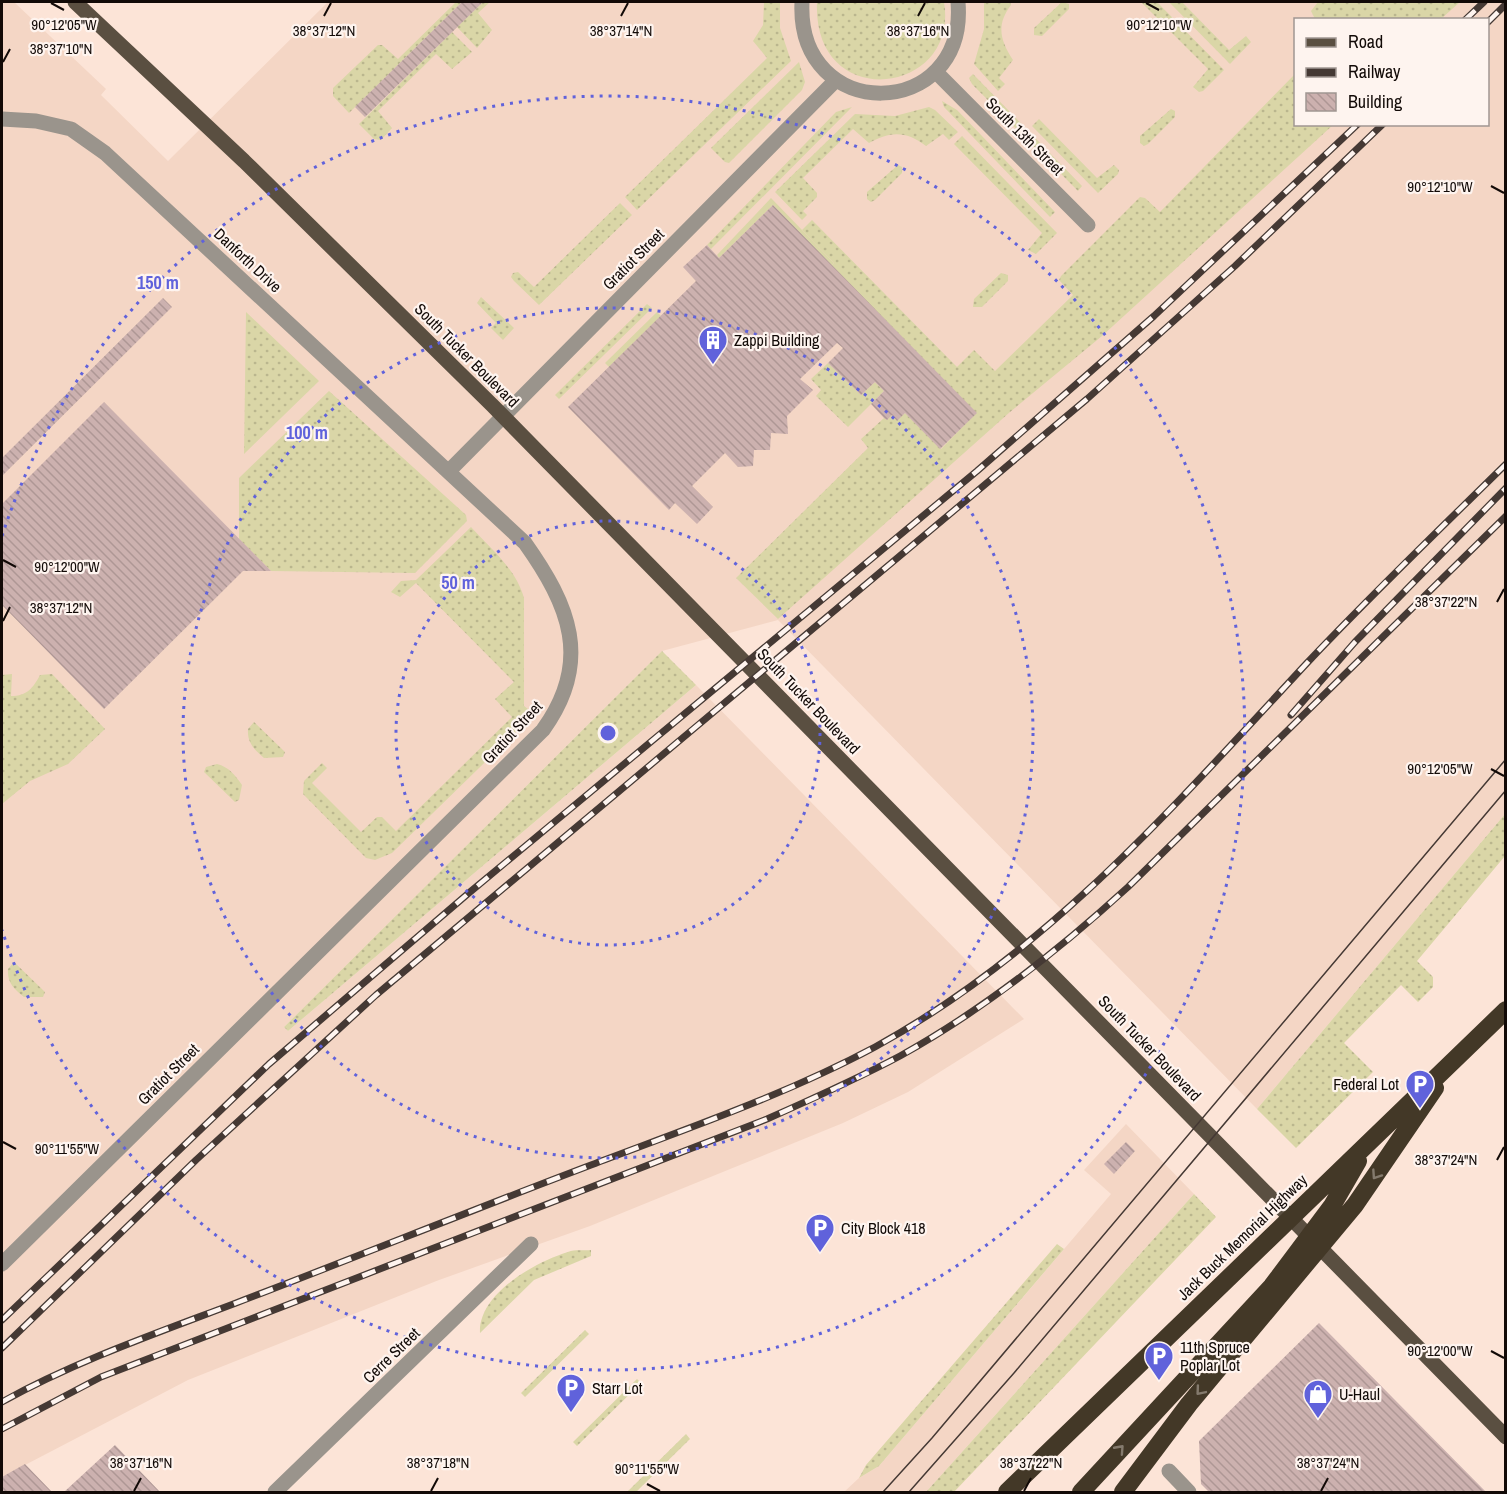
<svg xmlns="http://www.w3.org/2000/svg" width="1507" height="1494" font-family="'Archivo Narrow',sans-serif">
	<defs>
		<pattern id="grass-dots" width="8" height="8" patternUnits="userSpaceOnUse" patternTransform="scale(1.5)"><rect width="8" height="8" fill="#dad6a7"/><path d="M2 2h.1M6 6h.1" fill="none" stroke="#bab68e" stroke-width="1.8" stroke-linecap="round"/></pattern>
		<pattern id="building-back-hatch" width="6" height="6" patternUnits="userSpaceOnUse" patternTransform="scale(1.5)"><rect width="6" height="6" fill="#ccb1af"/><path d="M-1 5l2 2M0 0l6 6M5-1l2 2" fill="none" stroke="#ae9795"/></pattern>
	</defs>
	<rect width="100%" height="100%" fill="#fce4d7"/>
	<!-- built -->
	<path fill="#f4d6c5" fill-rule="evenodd" d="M2 2H14L106 89 101 95 168 161 328 2H1505V814L1257 1109 778 620 662 651 284 1027 288 1031 696 685 1024 1019 908 1092 843 1123 590 1226 439 1280 188 1380 2 1477ZM1296 20H1488V124H1296Z
		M1126 1124 1194 1194 926 1492H844L859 1478 879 1466 1111 1194 1084 1170Z"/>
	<!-- grass -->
	<path fill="url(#grass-dots)" d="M456 2H462L349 113 333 96V88L378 45H382L398 59Z
		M483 2H490L478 13 492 30 477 48 457 27Z
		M764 2H780V28L791 61 637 210 625 197 767 58 753 41 763 25Z
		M817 2H944C960 96 812 114 817 2Z
		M984 2H1010L1011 5C996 25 1000 40 1013 60L999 78 1005 84 998 91 974 64 984 29Z
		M1062 2 1069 4V9L1042 36 1034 35V28Z
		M1141 2H1157L1224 70 1203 91 1199 92 1193 87 1208 69Z
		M1169 2H1182L1229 50 1246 36 1251 42 1230 64Z
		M1318 2H1460L1441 19H1315L1311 11Z
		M452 32 472 52 452 69 436 54 378 111 392 128 381 140 374 139 359 124Z
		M799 62 805 82 802 90 729 163 725 162 711 148Z
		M973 74 1082 186 1078 191 972 84 969 78Z
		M1295 74 1296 124 1333 125 1102 336 1010 412 778 619 736 578 868 448 861 439 884 418 887 420 892 415 897 420 905 413 941 449 976 413 831 266 834 263 802 230 812 220 957 367 974 350 995 371 1073 295 1059 280 1061 276 1140 197 1145 198 1160 212Z
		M942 101 957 110 1055 212 1050 217 944 107Z
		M852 107 711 249 707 245 836 112Z
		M929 107 935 110 958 132 949 140 943 134 926 146C906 131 891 131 869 143L853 129 803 178 817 193V197L803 211 807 215 802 220 775 192 855 114 895 116Z
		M1171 109 1175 111V117L1148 144 1144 146 1140 143V136Z
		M1039 119 1097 178 1114 165 1119 170 1118 174 1098 193 1032 126Z
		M962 136 1057 233 1036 254 1028 250 1042 233 954 144Z
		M898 165 902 167V173L875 200 871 202 867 199V192Z
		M620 203 632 215 539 305 514 281 511 277 513 273 518 272 534 287Z
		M1001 273 1008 275V281L982 307H973L974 299Z
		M481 297 514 328 503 340 491 328 496 323 477 303Z
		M647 304 652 308 559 399 555 395Z
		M246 312 319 381 244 454Z
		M828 363 861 395 875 382 884 391 848 427 816 396 821 390 811 379Z
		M329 391 466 515 467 521 415 573 271 571 239 539V478Z
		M471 527C491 549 516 569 524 598V706L532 712 521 727 392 853 375 860 366 858 303 794 304 781 322 763 327 768 312 783 361 832 377 817H382L396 831 512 717 495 699 514 682 416 583 400 597 391 592 401 581 416 580Z
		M662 651 696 685 288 1031 284 1027Z
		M12 674 11 696C27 696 33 688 40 675L52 674 105 729 68 764 30 781 2 804V675Z
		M254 722 285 752 283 757 264 758C254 749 247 743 248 729Z
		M217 764C229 767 235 775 242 785L239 800 235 802 204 772 206 767Z
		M1505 814V856L1417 961 1433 977V987L1418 1002 1401 985 1344 1043 1373 1072 1296 1148 1257 1109Z
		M14 962 45 992 43 997H24C14 989 7 983 8 969Z
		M1194 1194 1216 1217 954 1492H926Z
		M1057 1244 1064 1249 879 1466 859 1478 866 1465Z
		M591 1250V1256L534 1280 480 1333C478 1294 535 1262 568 1252 575 1249 584 1251 591 1250Z
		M585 1330 589 1334 525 1397 521 1393Z
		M637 1379 641 1383 577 1446 573 1442Z
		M686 1434 690 1439 636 1492H627Z"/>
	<!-- garden -->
	<path fill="#dad6a7" d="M771 198 834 263 831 266 773 205 719 258 717 255Z
		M657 312 661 316 609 367 605 363Z"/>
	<!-- building -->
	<path fill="url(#building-back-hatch)" d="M462 2H483L365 117 355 107Z
		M773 205 977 413 940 449 905 413 897 421 892 415 887 420 884 418 871 404 884 391 875 382 861 395 828 363 843 348 837 343 800 379 813 390 787 416 788 434 771 433 770 450H754L753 466 738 467 725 453 692 486 713 507 697 524 675 503 669 510 568 407 696 281 683 267 707 245 719 258Z
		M163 298 172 307 2 476V458Z
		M104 402 271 571H243L104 709 2 605V504Z
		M1126 1142 1135 1151 1114 1174 1104 1164Z
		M1319 1323 1394 1399 1486 1492H1209L1201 1484 1199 1441Z
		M115 1445 160 1492H64Z
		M25 1464 52 1492H2V1477Z"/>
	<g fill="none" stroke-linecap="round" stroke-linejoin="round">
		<!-- service -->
		<path stroke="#9a948c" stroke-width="15" d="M802 2C796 125 968 122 958 2
			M936 72 1088 225
			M2 119 36 121 71 129 105 153 525 543C569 605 593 661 543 730L2 1264
			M450 470 836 80
			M1169 1471 1189 1492"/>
		<!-- minor -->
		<path stroke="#9a948c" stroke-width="15" d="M275 1492 531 1244"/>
		<!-- primary -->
		<path stroke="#5a4f41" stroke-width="15" d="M75 2 244 161 492 405 1506 1437"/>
		<!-- motorway -->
		<path stroke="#433827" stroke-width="18" d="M1007 1492 1506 1010
			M1081 1492 1272 1286 1332 1206 1358 1161
			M1123 1492 1189 1404 1355 1205 1435 1088"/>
		<!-- tram -->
		<path stroke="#453934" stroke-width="1.5" d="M883 1492 932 1438 1506 759
			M909 1492 1014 1373 1506 790"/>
		<!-- rail casing -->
		<g stroke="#453934" stroke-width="7">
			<path id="rail" d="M1465 20 1484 2
				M1488 22 1506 4
				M1291 715 1355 642 1506 488
				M2 1320 269 1064 470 892 977 471 1154 316 1358 124
				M2 1348 196 1160 376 995 1087 399 1235 266 1383 124
				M2 1402C76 1361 157 1333 236 1303 354 1258 472 1210 591 1165 686 1129 785 1095 875 1047 1048 952 1175 805 1307 663 1371 595 1439 530 1506 464
				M2 1429 101 1377 767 1119C812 1099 857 1079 900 1056 983 1010 1058 951 1128 887L1506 516"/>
		</g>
		<!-- rail -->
		<use href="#rail" stroke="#fef4ef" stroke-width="4.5" stroke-dasharray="14" stroke-linecap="butt"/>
	</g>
	<!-- one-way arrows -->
	<defs><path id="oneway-chevron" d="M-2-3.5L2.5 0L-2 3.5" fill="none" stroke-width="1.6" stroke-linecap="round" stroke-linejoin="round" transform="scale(1.5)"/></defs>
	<g stroke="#847a6d">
		<use href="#oneway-chevron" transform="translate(1376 1175) rotate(124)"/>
		<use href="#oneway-chevron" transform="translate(1200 1391) rotate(130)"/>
		<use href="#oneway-chevron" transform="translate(1120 1449) rotate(-48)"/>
	</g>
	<!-- ticks -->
	<path fill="none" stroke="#120a07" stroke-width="2" d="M51 3 64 10M1146 3 1159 10M324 16 331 3M621 16 628 3M918 16 925 3M3 62 10 49M1491 186 1504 193M3 560 16 567M1497 602 1504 589M3 621 10 607M1491 769 1504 776M3 1142 16 1149M1497 1160 1504 1147M1491 1351 1504 1358M647 1484 660 1491M134 1491 141 1478M431 1491 438 1478M1024 1491 1031 1478M1321 1491 1328 1478"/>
	<!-- distance rings -->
	<g fill="none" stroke="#6062db" stroke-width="3" stroke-dasharray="3 6">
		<circle cx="608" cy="733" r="212"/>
		<circle cx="608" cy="733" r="425"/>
		<path d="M2 536A637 637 0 1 1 2 930"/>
	</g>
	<!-- icons -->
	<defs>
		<g id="building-pin" transform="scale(1.5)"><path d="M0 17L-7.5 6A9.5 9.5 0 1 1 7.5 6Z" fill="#6062db" stroke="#fef4ef"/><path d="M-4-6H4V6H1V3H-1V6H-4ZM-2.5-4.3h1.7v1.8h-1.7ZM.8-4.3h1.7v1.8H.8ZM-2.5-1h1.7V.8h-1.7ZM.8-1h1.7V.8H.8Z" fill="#fff"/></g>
		<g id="parking-pin" transform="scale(1.5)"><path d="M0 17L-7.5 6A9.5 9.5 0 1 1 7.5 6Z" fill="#6062db" stroke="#fef4ef"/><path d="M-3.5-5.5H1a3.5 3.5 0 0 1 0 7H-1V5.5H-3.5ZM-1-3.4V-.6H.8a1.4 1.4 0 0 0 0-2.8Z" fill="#fff"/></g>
		<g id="shop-pin" transform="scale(1.5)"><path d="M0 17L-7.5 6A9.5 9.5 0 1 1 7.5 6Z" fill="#6062db" stroke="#fef4ef"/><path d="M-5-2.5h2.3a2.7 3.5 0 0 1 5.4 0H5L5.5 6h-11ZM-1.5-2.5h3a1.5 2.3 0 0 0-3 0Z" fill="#fff"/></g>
	</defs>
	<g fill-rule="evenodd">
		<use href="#building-pin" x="713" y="340"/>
		<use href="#parking-pin" x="1420" y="1084"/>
		<use href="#parking-pin" x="820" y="1228"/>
		<use href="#parking-pin" x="1159" y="1356"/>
		<use href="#parking-pin" x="571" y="1388"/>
		<use href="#shop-pin" x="1318" y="1394"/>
	</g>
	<g text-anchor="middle" stroke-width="4.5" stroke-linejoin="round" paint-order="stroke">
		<!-- street labels -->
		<g font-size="16" fill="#120a07" stroke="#fef4ef">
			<text transform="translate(1025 136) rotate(45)" y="6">South 13th Street</text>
			<text transform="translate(633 259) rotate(-45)" y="6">Gratiot Street</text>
			<text transform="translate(248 260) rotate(43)" y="6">Danforth Drive</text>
			<text transform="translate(467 355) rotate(45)" y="6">South Tucker Boulevard</text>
			<text transform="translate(809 701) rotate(46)" y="6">South Tucker Boulevard</text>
			<text transform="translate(512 732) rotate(-47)" y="6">Gratiot Street</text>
			<text transform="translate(1150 1048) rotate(46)" y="6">South Tucker Boulevard</text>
			<text transform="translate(168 1074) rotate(-45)" y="6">Gratiot Street</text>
			<text transform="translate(1242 1237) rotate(-44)" y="6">Jack Buck Memorial Highway</text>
			<text transform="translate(391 1355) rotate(-44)" y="6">Cerre Street</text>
		</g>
		<!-- poi labels -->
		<g font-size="16" fill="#120a07" stroke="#fef4ef" text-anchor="start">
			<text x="734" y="346">Zappi Building</text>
			<text x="1399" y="1090" text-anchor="end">Federal Lot</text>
			<text x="841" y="1234">City Block 418</text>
			<text x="1180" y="1353">11th Spruce<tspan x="1180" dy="18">Poplar Lot</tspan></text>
			<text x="592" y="1394">Starr Lot</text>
			<text x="1339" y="1400">U-Haul</text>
		</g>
	</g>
	<g font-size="15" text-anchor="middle" fill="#120a07" stroke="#fef4ef" stroke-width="4.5" stroke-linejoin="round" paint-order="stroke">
		<text x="64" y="30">90°12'05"W</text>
		<text x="1159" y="30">90°12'10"W</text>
		<text x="324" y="36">38°37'12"N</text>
		<text x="621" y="36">38°37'14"N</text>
		<text x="918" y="36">38°37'16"N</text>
		<text x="61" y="54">38°37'10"N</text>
		<text x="1440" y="192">90°12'10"W</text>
		<text x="67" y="572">90°12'00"W</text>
		<text x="1446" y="607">38°37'22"N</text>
		<text x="61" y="613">38°37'12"N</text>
		<text x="1440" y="774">90°12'05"W</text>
		<text x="67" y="1154">90°11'55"W</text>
		<text x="1446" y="1165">38°37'24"N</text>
		<text x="1440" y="1356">90°12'00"W</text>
		<text x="141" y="1468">38°37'16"N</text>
		<text x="438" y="1468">38°37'18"N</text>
		<text x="1031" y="1468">38°37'22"N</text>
		<text x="1328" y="1468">38°37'24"N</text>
		<text x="647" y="1474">90°11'55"W</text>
	</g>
	<circle cx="608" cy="733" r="9" fill="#6062db" stroke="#fef4ef" stroke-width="3"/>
	<g font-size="18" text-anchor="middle" font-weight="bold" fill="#6062db" stroke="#fef4ef" stroke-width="4.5" stroke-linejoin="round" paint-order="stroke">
		<text x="158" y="289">150 m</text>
		<text x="307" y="439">100 m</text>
		<text x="458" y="589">50 m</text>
	</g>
	<!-- border -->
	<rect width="1507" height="1494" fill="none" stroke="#120a07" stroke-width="6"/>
	<!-- legend -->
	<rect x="1294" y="18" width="195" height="108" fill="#fef4ef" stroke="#a09692" stroke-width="1.5"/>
	<rect x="1306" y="38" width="30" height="9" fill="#5a4f41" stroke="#a09692" stroke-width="1.5"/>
	<text x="1348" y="48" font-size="18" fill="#120a07">Road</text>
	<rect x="1306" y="68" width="30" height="9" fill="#453934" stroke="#a09692" stroke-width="1.5"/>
	<text x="1348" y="78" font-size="18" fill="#120a07">Railway</text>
	<rect x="1306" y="93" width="30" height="18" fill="url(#building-back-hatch)" stroke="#a09692" stroke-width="1.5"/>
	<text x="1348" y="108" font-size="18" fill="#120a07">Building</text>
</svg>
